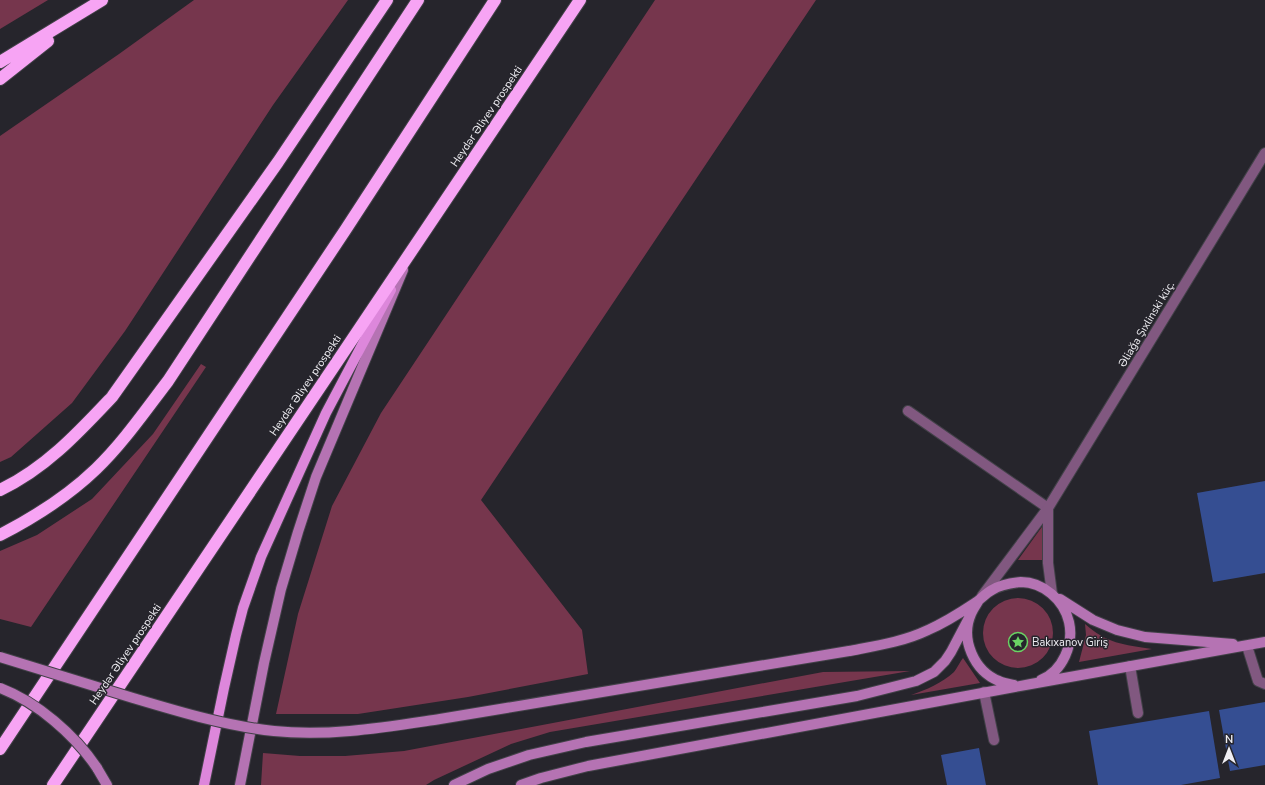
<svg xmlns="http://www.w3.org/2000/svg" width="1265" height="785" font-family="'Nunito Sans',sans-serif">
	<rect width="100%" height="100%" fill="#26252c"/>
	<!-- green -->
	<path fill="#76364d" d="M0 0H48L0 29Z
		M194 0H348L273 105 125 331 72 403 11 457 0 462V136L119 54Z
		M655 0H816L481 500 582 630 588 674 468 697 358 714H276L298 614 332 506 381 413Z
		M201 364 206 367 31 627 0 619V551L37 535 92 499 153 434Z
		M1044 524 1042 560H1018Z
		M983 633a35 35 0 1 1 70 0a35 35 0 1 1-70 0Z
		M1085 624C1106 643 1124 645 1152 649L1079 662 1086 635Z
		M963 658 980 683 911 695C926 690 942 683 954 672 957 668 960 662 963 658Z
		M910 671 550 732 511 744 434 780 426 785H261L263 753 300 756H345L404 751 823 672Z"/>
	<!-- building -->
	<path fill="#354e92" d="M1265 481V573L1213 582 1197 493Z
		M1265 702V765L1230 771 1219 710Z
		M1209 711 1220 778 1181 785H1098L1089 731Z
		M979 748 986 785H947L941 755Z"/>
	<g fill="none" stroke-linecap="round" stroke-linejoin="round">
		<!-- lane casing -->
		<g stroke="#424148" stroke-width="12">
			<path id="lane" d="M908 411 1048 508
				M1247 646 1258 681 1265 684
				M1130 666 1138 713
				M984 692 994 740"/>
		</g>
		<!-- street casing -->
		<g stroke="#424148" stroke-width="12">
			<path id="street" d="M1048 508V563L1052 594
				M982 596 1048 508 1265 153"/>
		</g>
		<!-- secondary casing -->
		<g stroke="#424148" stroke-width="12">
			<path id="secondary" d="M1060 599 1093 620 1117 630 1145 637 1233 644
				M979 600C976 605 973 609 971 614 960 639 974 671 999 681 1003 683 1009 684 1014 685
				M849 651C875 646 903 642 928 630 944 623 960 613 975 603 981 599 986 593 992 590 1000 585 1011 583 1021 582 1043 582 1064 600 1069 622 1074 644 1063 671 1041 680
				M97 768 107 785
				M240 785 264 663 281 589 298 532 316 477 403 270
				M454 785 488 769 529 755 586 742 857 696 916 681 934 672 945 661 951 652 971 614
				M521 785 541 778 588 766 1031 684 1265 642"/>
		</g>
		<!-- primary casing -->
		<g stroke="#424148" stroke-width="12">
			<path id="primary" d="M204 785 224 688 236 635 243 608 261 557 326 413 391 290"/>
		</g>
		<!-- highway casing -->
		<g stroke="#424148" stroke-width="14">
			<path id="highway" d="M0 62 102 0
				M0 79 48 41
				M0 490C45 469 79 432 112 397L278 162 387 0
				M0 535C33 518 69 495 96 469 123 443 145 411 168 381L418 0
				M0 749 346 229 495 0
				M53 785 580 0"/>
		</g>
		<!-- lane -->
		<use href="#lane" stroke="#815880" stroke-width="10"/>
		<!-- street -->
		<use href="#street" stroke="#815880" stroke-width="10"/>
		<!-- secondary -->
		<use href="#secondary" stroke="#b573b3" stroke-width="10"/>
		<!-- primary -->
		<use href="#primary" stroke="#dd87db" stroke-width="10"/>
		<!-- highway -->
		<use href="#highway" stroke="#f7a4f4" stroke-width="12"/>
		<!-- secondary-bridge casing -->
		<g stroke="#424148" stroke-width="12" stroke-linecap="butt">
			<path id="secondary-bridge" d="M0 657C44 671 89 684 133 698 180 712 226 726 274 731 329 737 386 727 440 719L849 651
				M0 688C37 702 75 735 97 768"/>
		</g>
		<!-- secondary-bridge -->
		<use href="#secondary-bridge" stroke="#b573b3" stroke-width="10"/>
	</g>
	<!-- icons -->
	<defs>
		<g id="sight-ring" transform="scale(1)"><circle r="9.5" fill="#26252c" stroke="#6ad364" stroke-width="1.5"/><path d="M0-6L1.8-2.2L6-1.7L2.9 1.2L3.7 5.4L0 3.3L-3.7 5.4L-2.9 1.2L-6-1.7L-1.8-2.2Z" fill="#6ad364"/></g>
	</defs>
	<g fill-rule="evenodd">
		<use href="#sight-ring" x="1018" y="642"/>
	</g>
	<g text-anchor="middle" stroke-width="3" stroke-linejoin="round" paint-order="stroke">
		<!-- street labels -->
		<g font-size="11" fill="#efeef3" stroke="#26252c">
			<text transform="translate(486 116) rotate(-56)" y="4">Heydər Əliyev prospekti</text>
			<text transform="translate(1146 324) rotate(-59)" y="4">Əliağa Şıxlinski küç.</text>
			<text transform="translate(305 385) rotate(-56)" y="4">Heydər Əliyev prospekti</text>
			<text transform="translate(125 654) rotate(-56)" y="4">Heydər Əliyev prospekti</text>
		</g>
		<!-- poi labels -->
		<g font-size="11" fill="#efeef3" stroke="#26252c" text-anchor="start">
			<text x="1032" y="646">Bakıxanov Giriş</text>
		</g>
	</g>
	<!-- north arrow -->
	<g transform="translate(1229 749)" stroke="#26252c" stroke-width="3" paint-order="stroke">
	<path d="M0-3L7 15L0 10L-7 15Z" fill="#efeef3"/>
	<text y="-6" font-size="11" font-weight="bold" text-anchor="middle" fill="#efeef3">N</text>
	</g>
</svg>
